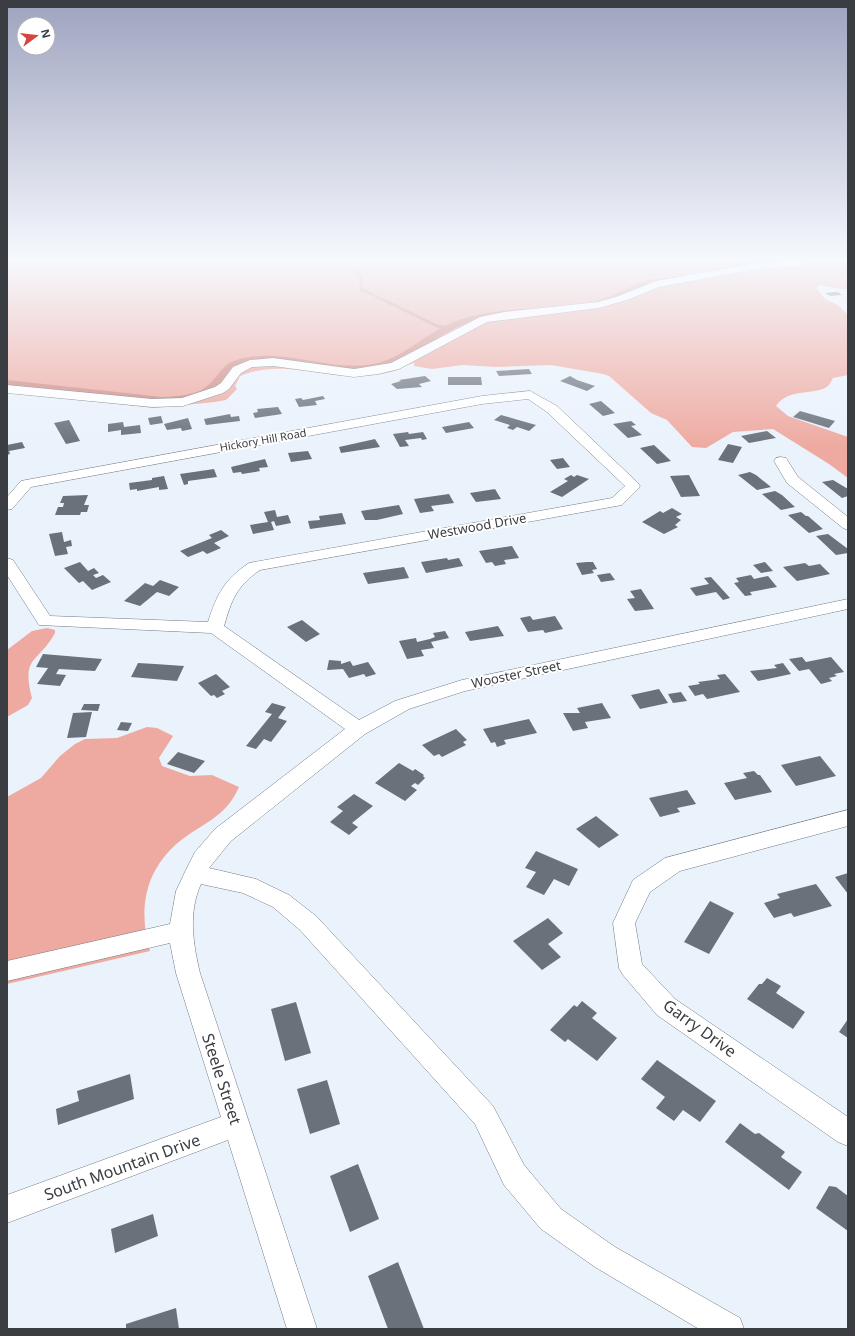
<svg xmlns="http://www.w3.org/2000/svg" width="855" height="1336" font-family="'Noto Sans',sans-serif">
	<rect width="100%" height="100%" fill="#eaf2fc"/>
	<!-- green -->
	<path fill="#eeaaa1" d="M7 261H848V290L818 285 817 289 825 299 838 305 848 315V375L833 378C832 380 830 384 828 386 815 396 789 387 776 406L788 416 848 437V478L829 464 773 429 733 432 706 448 692 447 667 420 651 413 609 376 603 374 551 365 496 367 463 365 432 369 414 366V363C408 364 403 368 397 370 385 374 371 376 358 376 316 377 282 359 240 376L235 386 237 389 226 400 215 402 154 408 7 392Z
		M47 628 55 630V633C38 664 21 655 32 698L28 705 7 717V650L32 631Z
		M147 727 157 728 173 736 159 758 162 766 190 776 212 775 239 787C227 815 206 822 184 838 146 866 137 907 150 951L7 984V797L41 778 60 756 75 744 85 739 117 738Z"/>
	<g fill="none" stroke-linecap="round" stroke-linejoin="round">
		<!-- stream -->
		<path stroke="#cf8981" stroke-width="3" d="M381 261 356 270 361 277V289L437 326 449 328"/>
		<!-- canal -->
		<path fill="#cf8981" fill-rule="evenodd" d="M749 261H774L778 263 774 266 749 267 711 275 707 272 708 270Z
			M675 276 678 277V281L652 284 603 304H597L595 302 647 280Z
			M522 309 527 312 525 314C518 316 511 315 504 316 489 317 474 320 460 326 430 339 407 364 374 370 331 378 289 353 245 364 229 368 226 381 214 391 202 402 178 402 162 403L7 386V380L162 397C176 396 194 396 206 387 220 376 220 364 240 359 285 347 328 372 373 364 400 359 421 338 445 326 469 314 496 311 522 309Z"/>
	</g>
	<!-- building -->
	<path fill="#6a717a" d="M833 292H838L842 295 830 296 825 293Z
		M529 369 532 374 499 376 496 371Z
		M425 376 431 381 419 384 422 387 397 389 391 384 401 381 399 380Z
		M570 376 577 380 595 386 587 391 560 381Z
		M448 377H481L482 385H448Z
		M323 396 325 399 315 401 317 405 299 407 295 399 301 398 303 400Z
		M601 401 615 413 603 416 589 404Z
		M278 407 282 414 255 418 253 413 258 412 257 409Z
		M800 411 835 421 829 428 793 417Z
		M230 414 231 417 239 416 240 421 206 425 204 419Z
		M501 415 536 425 529 431 517 427 513 430 507 428 510 425 494 420Z
		M161 416 163 423 150 425 148 418Z
		M188 418 192 429 182 431 181 428 167 430 164 424Z
		M69 420 80 441 66 444 54 423Z
		M631 421 636 425 631 426 642 435 628 438 613 424Z
		M123 422 124 427 140 425 141 433 121 435V430L108 432V424Z
		M469 422 474 428 446 433 442 427Z
		M767 431 776 438 749 443 741 436Z
		M408 432 409 434 423 432 427 439 422 440 421 438 405 440 409 446 400 447 393 434Z
		M375 439 380 447 341 453 339 447Z
		M22 442 25 448 9 451 10 454 7 455V445Z
		M728 444 742 447 733 463 718 460Z
		M654 445 671 461 657 464 640 448Z
		M308 451 312 459 291 462 288 453Z
		M563 458 570 467 557 469 550 460Z
		M265 459 268 467 259 468 260 471 255 472 242 474 241 472 233 473 231 467Z
		M214 469 217 477 188 481V484L184 485 180 474Z
		M750 472 756 475 771 487 757 490 738 475Z
		M571 475 574 477 577 475 589 479 562 497 550 492 568 481 564 479Z
		M689 475 700 496 681 497 670 476Z
		M164 476 168 489 159 490V487L137 491V489L130 490 129 483 152 480V478Z
		M833 480 848 489V496L842 498 822 482Z
		M495 489 501 499 476 502 470 493Z
		M775 491 782 495 795 507 781 510 762 494Z
		M449 494 454 503 431 506 434 511 420 513 414 499Z
		M88 495 84 505H89L87 512H81L80 515H55L58 507H63L64 503H60L63 496Z
		M399 505 403 514 377 520H365L361 511Z
		M672 508 682 514 676 517 681 520 675 525 678 527 664 534 642 522 660 511 663 513Z
		M275 510 277 517 288 515 291 523 276 526 274 521 271 522 274 530 253 534 250 525 268 522 264 512Z
		M801 512 806 516H808L823 529 809 533 788 515Z
		M342 513 346 524 310 529 308 521 320 520 319 516Z
		M221 530 229 536 214 543 221 548 207 554 203 551 188 557 180 551 212 538 209 535Z
		M62 532 64 542 71 540 72 546 66 547 68 554 55 556 49 534Z
		M828 534 848 549V553L836 555 816 536Z
		M512 546 519 558 504 560 506 564 495 566 492 562 486 563 479 551Z
		M447 558 448 560 459 558 463 566 426 573 421 562Z
		M80 562 88 571 94 568 99 573 93 575 96 578 103 575 111 582 92 590 83 581 79 583 64 568Z
		M587 562H593L597 569 592 570 594 573 582 575 576 563Z
		M765 562 773 571 761 573 753 565Z
		M805 563 809 566 820 564 830 574 797 581 783 567Z
		M404 567 409 578 368 584 363 573Z
		M610 573 615 580 601 582 597 575Z
		M751 575 754 579 768 576 777 587 750 592 752 595 745 596 734 583 739 582 736 578Z
		M711 577 730 598 723 600 716 592 696 596 690 588 709 584 704 578Z
		M160 580 179 587 169 596 157 592 140 606 124 601 145 583 153 586Z
		M641 589 654 609 635 611 627 599 635 598 630 591Z
		M530 616 533 620 555 616 563 629 545 633 543 630 528 632 520 618Z
		M302 620 320 634 306 642 287 627Z
		M498 626 504 636 470 641 465 632Z
		M445 631 449 638 431 642 434 648 421 650 424 656 407 659 399 641 416 638 417 642 430 639 435 637 433 633Z
		M43 654 102 659 95 671 59 669 56 674 66 675 60 686 37 684 48 668 36 667Z
		M802 657 806 662 831 657 844 672 834 674 837 676 829 678 832 681 821 684 809 669 799 671 789 659Z
		M329 660 341 661V664L350 661 353 666 368 662 376 674 366 677 364 674 349 678 343 669 327 670Z
		M138 663 155 664 184 666 177 681 131 677Z
		M783 663 791 674 758 681 750 671 777 668 774 665Z
		M216 674 230 687 222 691 225 694 217 698 214 695 211 696 198 683Z
		M725 674 740 692 707 699 703 694 695 696 688 686 700 684 698 682 720 679 717 675Z
		M659 689 668 703 640 709 631 695Z
		M681 692 687 701 673 703 668 694Z
		M272 703 286 707 278 718 287 721 271 742 264 739 256 749 246 746 272 714 265 712Z
		M602 703 611 718 585 722 588 728 573 731 563 713H580L577 708Z
		M84 704H100L98 711 81 710Z
		M92 712 86 737 67 738 73 713Z
		M529 719 537 733 504 740 506 744 497 747 495 742 491 743 483 729Z
		M121 722 132 723 128 731 117 730Z
		M456 729 467 740 463 742 466 745 442 757 439 754 434 756 422 745Z
		M178 752 205 761 194 773 167 764Z
		M820 756 836 776 796 786 781 765Z
		M399 763 413 771 415 769 424 775 423 776 425 778 418 785 415 783 411 786 417 790 405 801 375 783Z
		M754 771 758 775H760L772 792 735 800 724 783 747 778 743 773Z
		M687 790 696 804 677 808 680 812 660 817 649 798Z
		M354 794 373 806 352 823 358 827 349 835 330 822 343 811 337 807Z
		M596 816 619 835 599 848 576 829Z
		M536 851 578 869 569 886 554 879 544 895 526 887 536 872 525 868Z
		M848 873V894L835 877Z
		M816 884 832 906 794 917 791 913 774 918 764 903 780 898 777 894Z
		M710 901 734 913 709 954 684 942Z
		M548 918 563 933 548 944 561 957 542 970 513 941Z
		M767 978 781 986 776 993 805 1012 793 1029 747 999 759 984H762Z
		M582 1001 597 1013 592 1018 617 1038 597 1061 568 1039 565 1042 550 1030 574 1005 577 1007Z
		M296 1002 311 1053 285 1061 271 1009Z
		M848 1019V1038L839 1032Z
		M657 1060 716 1101 700 1122 683 1110 674 1121 656 1108 665 1097 641 1079Z
		M130 1074 134 1099 58 1125 56 1109 79 1101 77 1091Z
		M327 1080 340 1124 310 1134 297 1089Z
		M740 1123 755 1134 759 1133 785 1152 781 1157 802 1172 789 1190 725 1142Z
		M358 1164 379 1219 350 1232 330 1176Z
		M829 1186 836 1187 848 1196V1231L816 1208Z
		M153 1214 158 1236 115 1253 111 1229Z
		M398 1262 424 1329H388L368 1276Z
		M176 1308 179 1329H126V1324Z"/>
	<g fill="none" stroke-linecap="round" stroke-linejoin="round">
		<!-- minor casing -->
		<g stroke="#747b84" stroke-width="1">
			<path id="minor" d="M800 261 805 264 804 266 756 269 659 287 627 300 599 308 487 322 399 369 378 374 354 377 273 366 252 367 241 373 229 389 223 393 183 406 152 407 7 393V385L152 399 182 398 215 387 221 383 233 367 250 360 273 358 354 369 391 363 480 317 504 312 598 302 619 296 656 281 756 263Z
				M530 391 557 406 638 483 640 486 638 489 622 505 260 570C236 587 232 599 224 626L359 720 395 701 462 680 848 599V609L465 691 409 709 365 734 231 841 209 868 256 879 289 895 316 916 493 1106 524 1165 561 1209 615 1247 740 1318 744 1329H699L595 1267 541 1229 504 1185 475 1124 300 930 273 907 243 893 201 884C188 912 193 944 200 973L317 1329H287L228 1140 7 1223V1195L221 1117 176 973 170 943 7 981V961L170 924 176 891 184 874 195 852 215 829 345 729 211 633 39 625 7 575V558L13 560 50 616 208 622C217 594 224 580 249 563L612 498 625 486 547 412 528 399 482 404 31 487 12 509 7 510V497L21 481 26 480 482 396Z
				M781 457 786 458 798 477 848 517V530L843 528 787 483 774 461 776 458Z
				M848 810V826L680 871 650 892 635 923 642 964 675 999 848 1117V1146L838 1142 657 1015 623 975 619 968 613 923 633 880 665 858Z"/>
		</g>
		<!-- minor -->
		<use href="#minor" fill="#fff" fill-rule="evenodd"/>
	</g>
	<!-- sky -->
	<linearGradient id="sky" x2="0" y2="1"><stop stop-color="#9ea3bf"/><stop offset="0.58" stop-color="#f6f9fe"/><stop offset="1" stop-color="#f6f9fe" stop-opacity="0"/></linearGradient>
	<rect width="855" height="448" fill="url(#sky)"/>
	<g text-anchor="middle" stroke-width="4" stroke-linejoin="round" paint-order="stroke">
		<!-- far-street labels -->
		<g font-size="11" fill="#3a3d41" stroke="#fff">
			<text transform="translate(263 440) rotate(-10)" y="4">Hickory Hill Road</text>
		</g>
		<!-- street labels -->
		<g font-size="13" fill="#3a3d41" stroke="#fff">
			<text transform="translate(477 526) rotate(-10)" y="5">Westwood Drive</text>
			<text transform="translate(516 674) rotate(-12)" y="5">Wooster Street</text>
		</g>
		<!-- near-street labels -->
		<g font-size="16" fill="#3a3d41" stroke="#fff">
			<text transform="translate(700 1028) rotate(36)" y="6">Garry Drive</text>
			<text transform="translate(222 1079) rotate(72)" y="6">Steele Street</text>
			<text transform="translate(122 1167) rotate(-20)" y="6">South Mountain Drive</text>
		</g>
	</g>
	<!-- border -->
	<rect width="855" height="1336" fill="none" stroke="#3a3d41" stroke-width="16"/>
	<!-- north arrow -->
	<g transform="translate(36 36) rotate(75)"><circle r="19" fill="#ffffff" stroke="#b0b1b3"/>
	<path d="M0-3L7 15L0 10L-7 15Z" fill="#d5463f"/>
	<text y="-6" font-size="11" font-weight="bold" text-anchor="middle" fill="#3a3d41">N</text>
	</g>
</svg>
